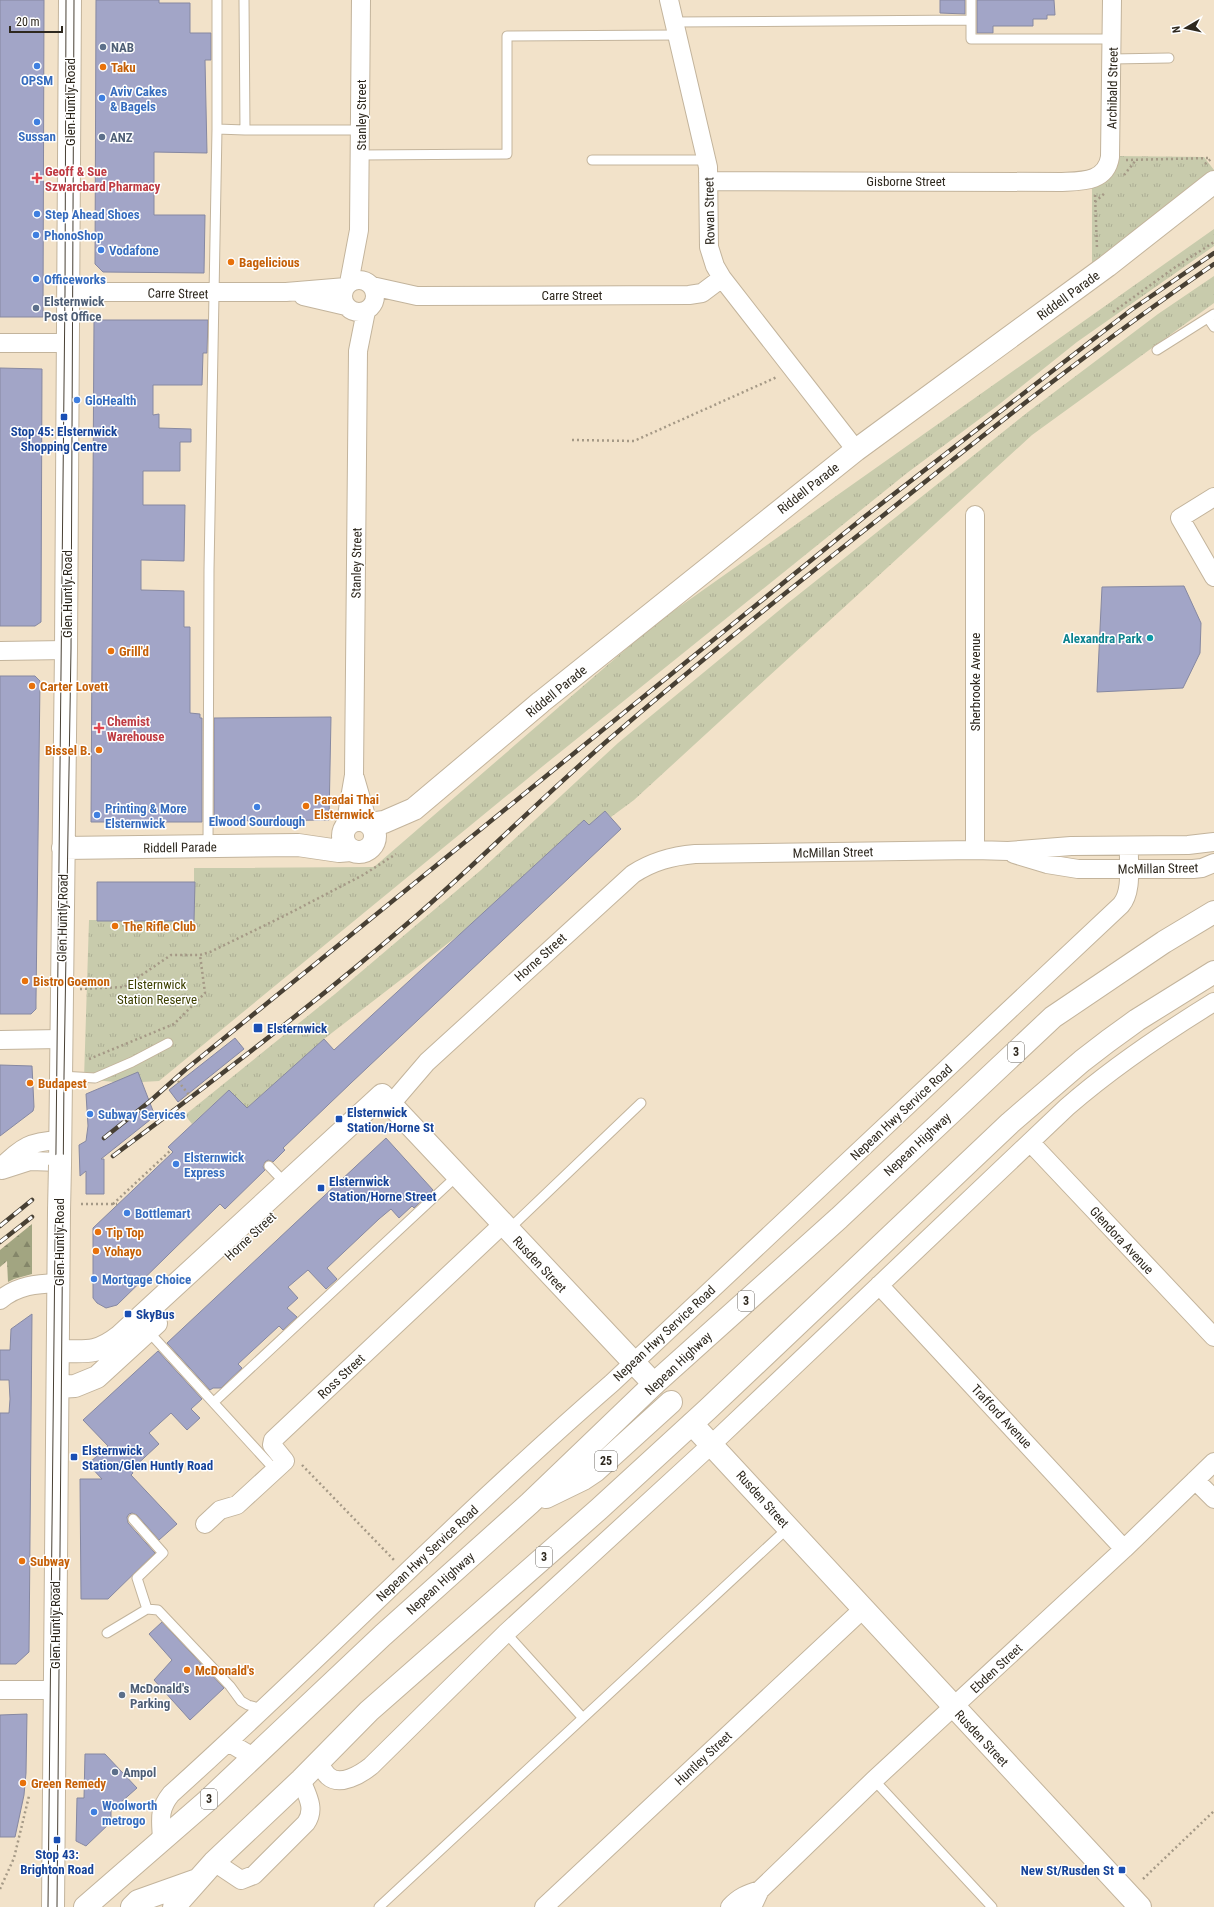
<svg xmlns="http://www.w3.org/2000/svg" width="1214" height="1907" font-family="'Roboto Condensed',sans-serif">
	<defs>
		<pattern id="grass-tufts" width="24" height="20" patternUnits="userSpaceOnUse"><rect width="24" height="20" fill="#c8cbac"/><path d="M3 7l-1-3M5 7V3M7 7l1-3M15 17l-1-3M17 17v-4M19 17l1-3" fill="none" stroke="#acae94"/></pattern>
		<pattern id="forest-firs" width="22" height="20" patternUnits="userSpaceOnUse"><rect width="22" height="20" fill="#a2a581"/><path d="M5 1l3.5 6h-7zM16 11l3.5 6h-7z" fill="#848669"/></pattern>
	</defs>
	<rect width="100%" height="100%" fill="#f2e2c9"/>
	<!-- grass -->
	<path fill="url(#grass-tufts)" d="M1116 156 1204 157 1214 170 1195 191 1092 269V185Z
		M1214 229V246L1077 342 997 406 907 473 543 766 159 1081 125 1083 84 1079 89 920 194 921V868L374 867 655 624Z
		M1214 276V303L1032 435 634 800 611 817 605 811 589 825 584 820 460 934 324 1039 247 1108 229 1090 192 1124 185 1115 335 994 481 870 618 743 788 603 1028 412 1158 314Z"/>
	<!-- forest -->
	<path fill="url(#forest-firs)" d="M32 1224V1274L14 1279 8 1282 7 1261 0 1267V1250Z"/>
	<!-- building -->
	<path fill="#a2a5c7" stroke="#8688a1" d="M0 0H44L43 317H0Z
		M96 0H159V3H190V33H211V60H205L207 153 154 152V215H205L204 273 103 272 95 264Z
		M940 0H965V14L940 13Z
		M977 0H1054L1055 15H1047V19H1033V26H993V33H977Z
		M94 320H208L207 353H203L202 385H153V415L159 414V428L191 429V442H180V471H143V505H185L184 561 141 560V590L184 591V627H190V713L200 714V718H202V822H91Z
		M0 368 42 369 41 622 35 626H0Z
		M1184 586 1201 623 1200 653 1183 688 1097 692 1102 587Z
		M0 676H35L40 681 36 1000V1009L31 1014H0Z
		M331 717 329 820 214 821V718Z
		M605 811 621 829 351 1083 283 1148 285 1150 273 1162 268 1160 265 1162 263 1167 265 1170 225 1209 220 1204 117 1305 106 1308 97 1303 93 1298V1228L173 1152 168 1147 229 1090 247 1108 324 1039 334 1050 584 820 589 825Z
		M97 882H195L194 921H97Z
		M235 1038 244 1049 178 1102 169 1090Z
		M0 1065 32 1066 34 1107 33 1111 0 1136Z
		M138 1072 155 1116 101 1159H104V1194H86V1171L80 1176 79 1145 86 1141 88 1126 86 1094Z
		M386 1138 433 1190 414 1208 412 1206 399 1218 391 1209 379 1219 327 1268 337 1279 326 1289 308 1270 288 1287 298 1298 287 1308 297 1317 283 1330 279 1326 238 1364 242 1368 221 1388H213L210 1390 167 1343Z
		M32 1314 29 1652 16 1664H0V1413H9L10 1399 9 1380H0V1350H10L11 1329Z
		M158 1351 202 1399 191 1409 200 1418 187 1430 171 1413 149 1433 159 1444 131 1470 133 1473 131 1475 177 1524 159 1540 137 1515 132 1513 129 1514 127 1517 128 1523 155 1553 108 1599H81L80 1479H102L88 1464 108 1446 83 1420Z
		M162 1622 224 1688 190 1720 154 1680 172 1660 149 1634Z
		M27 1714 26 1773 24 1795 15 1837H0V1715Z
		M85 1754H105L137 1788 111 1811V1822L86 1846 76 1841 77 1798H84Z"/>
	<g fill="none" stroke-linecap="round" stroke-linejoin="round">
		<!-- service casing -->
		<g stroke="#c3b49c" stroke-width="11">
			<path id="service" d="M244 0 245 130H361
				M971 20V39H1112
				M674 22 971 20V0
				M1112 59 1169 58
				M217 129 245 130
				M361 155 507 154V36L678 35
				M592 160H707
				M1208 318 1214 327
				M1157 350 1214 314
				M208 847 209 570 217 129V0
				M61 1076 95 1078 132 1062 168 1043
				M269 1166 286 1184
				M508 1230 641 1103
				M148 1331 275 1470
				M214 1402 458 1175
				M133 1519 163 1553 137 1578 147 1609
				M107 1633 147 1609 158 1610 230 1686 241 1701 248 1705 262 1709
				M506 1633 582 1717
				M874 1780 992 1907
				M379 1907 788 1528"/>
		</g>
		<!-- minor casing -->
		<g stroke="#c3b49c" stroke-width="20">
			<path id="minor" d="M669 0 708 167 709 247 715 266 722 278 856 450
				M708 181 1062 182C1082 181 1106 182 1110 157L1112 0
				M343 296a16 16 0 1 1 32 0a16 16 0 1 1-32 0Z
				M349 283 359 230 361 0
				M372 286 417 296 689 295 702 293 722 278
				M69 292H286L346 287
				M303 296 346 306
				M0 343H68
				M1214 497 1180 518 1214 577
				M0 651 66 650
				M355 778 368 823
				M345 827 354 775 358 351 366 311
				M975 850V515
				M1014 854 1047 864 1078 869H1193L1202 868 1214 863
				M0 1040 61 1039
				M391 1104 427 1062 633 874C653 861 672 856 695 854L975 850 1008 851 1071 846 1188 845 1214 842
				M1030 1142 1214 1337
				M0 1168C24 1146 28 1142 60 1140
				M2 1170 30 1161 60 1162
				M879 1285 1124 1549
				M0 1300C18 1285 36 1284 59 1283
				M1195 1480 1214 1499
				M205 1524 220 1510 237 1505 285 1461 272 1445 273 1440 503 1224
				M0 1690H54
				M228 1742 253 1757
				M318 1763C321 1767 324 1772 328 1776 340 1787 361 1774 371 1766L506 1633 712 1444 1067 1107C1113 1067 1162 1034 1214 1002
				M162 1839C161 1820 158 1810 171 1794 320 1660 460 1515 612 1383L1121 905C1133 891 1128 864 1129 846
				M214 1862 241 1880 254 1875 306 1823C316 1809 307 1795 301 1780
				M544 1907 863 1609
				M730 1907C739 1897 747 1894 760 1890
				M752 1907 760 1890 874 1780 1124 1549 1214 1462"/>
		</g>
		<!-- tertiary casing -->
		<g stroke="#c3b49c" stroke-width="24">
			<path id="tertiary" d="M343 836a16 16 0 1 1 32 0a16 16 0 1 1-32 0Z
				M370 824 384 822 414 809 541 702 856 450 1107 266 1214 182
				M63 848 298 845 339 851 351 850
				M60 1165 66 650 70 0
				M58 1351C85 1351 96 1355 119 1337L382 1095 654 1384
				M58 1387 75 1386 97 1377 156 1323
				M53 1907 59 1211"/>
		</g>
		<!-- secondary casing -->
		<g stroke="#c3b49c" stroke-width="24">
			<path id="secondary" d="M692 1424 1140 1907"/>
		</g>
		<!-- trunk casing -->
		<g stroke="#c3b49c" stroke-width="24">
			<path id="trunk" d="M546 1497 583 1479 595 1471 671 1402
				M85 1907 207 1801 383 1635 530 1503 654 1384 839 1218 1053 1017 1164 942 1214 912
				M132 1907 138 1901 197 1880
				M174 1907 214 1862 301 1780 369 1711 599 1509 708 1409 1010 1123 1082 1061 1108 1041 1137 1020 1214 972"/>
		</g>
		<!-- path -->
		<path stroke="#a59986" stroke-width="2.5" stroke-dasharray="2 3" stroke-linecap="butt" d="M1126 160 1211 158
			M1205 164 1212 158
			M1124 175 1136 160
			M1095 195 1097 249
			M1095 202 1106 192
			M1113 312 1174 268 1214 242
			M572 440 634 441 777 377
			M80 989 124 987 171 955H200L210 952 284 916 363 875 396 854
			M89 1059 174 1024 205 993 200 955
			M178 1081 189 1095
			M81 1204H117
			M113 1204 171 1150
			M302 1465 394 1560
			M1143 1879 1214 1811
			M0 1889 14 1858 29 1796"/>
		<!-- service -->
		<use href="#service" stroke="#fff" stroke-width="9"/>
		<!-- minor -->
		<use href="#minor" stroke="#fff" stroke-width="18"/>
		<!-- tertiary -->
		<use href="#tertiary" stroke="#fff" stroke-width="22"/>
		<!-- secondary -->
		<use href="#secondary" stroke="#fff" stroke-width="22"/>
		<!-- trunk -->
		<use href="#trunk" stroke="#fff" stroke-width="22"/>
		<!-- tram -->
		<path stroke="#484034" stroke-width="1" d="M48 1907 65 292 66 0
			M57 1907 64 1076 71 649 74 0"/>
		<!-- rail casing -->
		<g stroke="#484034" stroke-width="4.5">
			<path id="rail" d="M104 1138 149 1102 185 1070 863 518 1131 310 1214 253
				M113 1156C216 1079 318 1001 415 917 483 858 546 793 614 735 702 659 794 586 885 514 992 428 1100 342 1214 264
				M0 1226 32 1200
				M0 1242 32 1217"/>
		</g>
		<!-- rail -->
		<use href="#rail" stroke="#fff" stroke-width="3" stroke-dasharray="9" stroke-linecap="butt"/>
		<!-- tertiary-bridge casing -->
		<g stroke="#c3b49c" stroke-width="24" stroke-linecap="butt">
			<path id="tertiary-bridge" d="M59 1211 60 1165"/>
		</g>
		<!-- tertiary-bridge -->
		<use href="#tertiary-bridge" stroke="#fff" stroke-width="22"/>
	</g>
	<!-- markers -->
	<g fill="#5c6f8a" stroke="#fff" stroke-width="1.5">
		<circle cx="103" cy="47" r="4"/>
		<circle cx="102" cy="137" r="4"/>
		<circle cx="36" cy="308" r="4"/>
		<circle cx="122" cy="1695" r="4"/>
		<circle cx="115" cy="1772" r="4"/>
	</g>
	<g fill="#3f7fe0" stroke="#fff" stroke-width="1.5">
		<circle cx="37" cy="66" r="4"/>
		<circle cx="102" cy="98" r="4"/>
		<circle cx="37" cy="122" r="4"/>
		<circle cx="37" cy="214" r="4"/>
		<circle cx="36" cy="235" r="4"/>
		<circle cx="101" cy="250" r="4"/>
		<circle cx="36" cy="279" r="4"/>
		<circle cx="77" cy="400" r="4"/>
		<circle cx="257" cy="807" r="4"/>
		<circle cx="97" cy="815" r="4"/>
		<circle cx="90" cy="1114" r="4"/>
		<circle cx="176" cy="1164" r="4"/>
		<circle cx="127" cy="1213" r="4"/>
		<circle cx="94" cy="1279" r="4"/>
		<circle cx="94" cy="1812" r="4"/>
	</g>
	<g fill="#e8710a" stroke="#fff" stroke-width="1.5">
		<circle cx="103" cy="67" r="4"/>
		<circle cx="231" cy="262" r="4"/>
		<circle cx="111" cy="651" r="4"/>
		<circle cx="32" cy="686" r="4"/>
		<circle cx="99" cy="750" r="4"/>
		<circle cx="306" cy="806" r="4"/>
		<circle cx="115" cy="926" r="4"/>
		<circle cx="25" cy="981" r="4"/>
		<circle cx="30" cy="1083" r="4"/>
		<circle cx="98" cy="1232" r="4"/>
		<circle cx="96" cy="1251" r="4"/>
		<circle cx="22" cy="1561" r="4"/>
		<circle cx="187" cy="1670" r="4"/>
		<circle cx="23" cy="1783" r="4"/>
	</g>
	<g fill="#e0444e" stroke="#fff" stroke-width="1.5">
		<path d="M35 172h4v4h4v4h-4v4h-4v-4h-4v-4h4z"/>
		<path d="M97 722h4v4h4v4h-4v4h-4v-4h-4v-4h4z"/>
	</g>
	<g fill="#1a4fb4" stroke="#fff" stroke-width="1.5">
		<rect x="60" y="413" width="8" height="8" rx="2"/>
		<rect x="253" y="1023" width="10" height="10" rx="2"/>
		<rect x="335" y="1115" width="8" height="8" rx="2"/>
		<rect x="317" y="1184" width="8" height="8" rx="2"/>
		<rect x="124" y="1310" width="8" height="8" rx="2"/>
		<rect x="70" y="1453" width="8" height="8" rx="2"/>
		<rect x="53" y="1836" width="8" height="8" rx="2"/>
		<rect x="1118" y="1866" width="8" height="8" rx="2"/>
	</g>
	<circle fill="#0f9aa8" stroke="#fff" stroke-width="1.5" cx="1150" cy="638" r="4"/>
	<g text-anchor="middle" stroke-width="3" stroke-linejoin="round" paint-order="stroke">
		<!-- shield labels -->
		<g fill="#fff" stroke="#6d6862" stroke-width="1">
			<rect x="1008" y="1042" width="16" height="20" rx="3"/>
			<rect x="738" y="1291" width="16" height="20" rx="3"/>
			<rect x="595" y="1451" width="22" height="20" rx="3"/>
			<rect x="536" y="1547" width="16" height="20" rx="3"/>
			<rect x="201" y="1789" width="16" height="20" rx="3"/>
		</g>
		<g font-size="12" font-weight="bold" fill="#2e281e">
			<text x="1016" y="1056">3</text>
			<text x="746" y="1305">3</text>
			<text x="606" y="1465">25</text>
			<text x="544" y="1561">3</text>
			<text x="209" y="1803">3</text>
		</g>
		<!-- service labels -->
		<g font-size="13" font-weight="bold" fill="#4e5e75" stroke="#fff" text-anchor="start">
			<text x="111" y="52">NAB</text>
			<text x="110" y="142">ANZ</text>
			<text x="44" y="306">Elsternwick<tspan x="44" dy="15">Post Office</tspan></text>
			<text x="130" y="1693">McDonald's<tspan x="130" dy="15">Parking</tspan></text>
			<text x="123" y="1777">Ampol</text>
		</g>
		<!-- food labels -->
		<g font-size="13" font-weight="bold" fill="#c56008" stroke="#fff" text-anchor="start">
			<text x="111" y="72">Taku</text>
			<text x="239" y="267">Bagelicious</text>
			<text x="119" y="656">Grill'd</text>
			<text x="40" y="691">Carter Lovett</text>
			<text x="91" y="755" text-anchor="end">Bissel B.</text>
			<text x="314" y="804">Paradai Thai<tspan x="314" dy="15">Elsternwick</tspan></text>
			<text x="123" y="931">The Rifle Club</text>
			<text x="33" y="986">Bistro Goemon</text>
			<text x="38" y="1088">Budapest</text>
			<text x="106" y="1237">Tip Top</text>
			<text x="104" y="1256">Yohayo</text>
			<text x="30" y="1566">Subway</text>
			<text x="195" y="1675">McDonald's</text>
			<text x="31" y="1788">Green Remedy</text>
		</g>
		<!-- shop labels -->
		<g font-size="13" font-weight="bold" fill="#366cbe" stroke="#fff" text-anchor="start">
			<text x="37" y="85" text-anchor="middle">OPSM</text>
			<text x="110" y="96">Aviv Cakes<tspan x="110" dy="15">&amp; Bagels</tspan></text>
			<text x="37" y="141" text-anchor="middle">Sussan</text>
			<text x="45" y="219">Step Ahead Shoes</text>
			<text x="44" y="240">PhonoShop</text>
			<text x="109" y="255">Vodafone</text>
			<text x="44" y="284">Officeworks</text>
			<text x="85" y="405">GloHealth</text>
			<text x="105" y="813">Printing &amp; More<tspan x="105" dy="15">Elsternwick</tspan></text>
			<text x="257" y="826" text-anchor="middle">Elwood Sourdough</text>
			<text x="98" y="1119">Subway Services</text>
			<text x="184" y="1162">Elsternwick<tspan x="184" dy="15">Express</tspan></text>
			<text x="135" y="1218">Bottlemart</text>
			<text x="102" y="1284">Mortgage Choice</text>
			<text x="102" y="1810">Woolworth<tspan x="102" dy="15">metrogo</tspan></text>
		</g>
		<!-- street labels -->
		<g font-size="13" fill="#2e281e" stroke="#fff">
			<text transform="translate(1112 88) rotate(-89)" y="5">Archibald Street</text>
			<text transform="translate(70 102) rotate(-90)" y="5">Glen Huntly Road</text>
			<text transform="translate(361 115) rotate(-90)" y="5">Stanley Street</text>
			<text x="906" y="186">Gisborne Street</text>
			<text transform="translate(709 211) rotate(-91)" y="5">Rowan Street</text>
			<text transform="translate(178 293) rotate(1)" y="5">Carre Street</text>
			<text x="572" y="300">Carre Street</text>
			<text transform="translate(1068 295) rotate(-36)" y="5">Riddell Parade</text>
			<text transform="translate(808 488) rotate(-38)" y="5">Riddell Parade</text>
			<text transform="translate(356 563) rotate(-89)" y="5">Stanley Street</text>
			<text transform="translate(67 594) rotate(-90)" y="5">Glen Huntly Road</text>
			<text transform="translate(975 682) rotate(-90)" y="5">Sherbrooke Avenue</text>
			<text transform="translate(556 691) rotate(-39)" y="5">Riddell Parade</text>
			<text transform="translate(180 847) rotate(-1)" y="5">Riddell Parade</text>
			<text transform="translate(833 852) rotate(-1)" y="5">McMillan Street</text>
			<text transform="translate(1158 868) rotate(-1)" y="5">McMillan Street</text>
			<text transform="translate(62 918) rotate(-89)" y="5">Glen Huntly Road</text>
			<text transform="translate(540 957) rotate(-42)" y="5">Horne Street</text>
			<text transform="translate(901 1112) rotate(-43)" y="5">Nepean Hwy Service Road</text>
			<text transform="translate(917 1144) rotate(-43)" y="5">Nepean Highway</text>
			<text transform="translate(250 1236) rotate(-43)" y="5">Horne Street</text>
			<text transform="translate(1122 1240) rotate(47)" y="5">Glendora Avenue</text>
			<text transform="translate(59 1242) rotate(-90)" y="5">Glen Huntly Road</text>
			<text transform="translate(540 1264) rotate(47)" y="5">Rusden Street</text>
			<text transform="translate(664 1333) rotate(-43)" y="5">Nepean Hwy Service Road</text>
			<text transform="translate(678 1363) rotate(-43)" y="5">Nepean Highway</text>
			<text transform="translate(341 1376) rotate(-43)" y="5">Ross Street</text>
			<text transform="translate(1002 1416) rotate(47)" y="5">Trafford Avenue</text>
			<text transform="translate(763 1499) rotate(48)" y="5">Rusden Street</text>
			<text transform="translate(427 1553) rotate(-43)" y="5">Nepean Hwy Service Road</text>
			<text transform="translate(440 1583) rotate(-42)" y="5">Nepean Highway</text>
			<text transform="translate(55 1625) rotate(-90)" y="5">Glen Huntly Road</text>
			<text transform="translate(996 1668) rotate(-43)" y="5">Ebden Street</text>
			<text transform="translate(982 1738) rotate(47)" y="5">Rusden Street</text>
			<text transform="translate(703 1758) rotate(-43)" y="5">Huntley Street</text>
		</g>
		<!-- health labels -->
		<g font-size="13" font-weight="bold" fill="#be3a42" stroke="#fff" text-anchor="start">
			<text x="45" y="176">Geoff &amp; Sue<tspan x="45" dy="15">Szwarcbard Pharmacy</tspan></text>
			<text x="107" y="726">Chemist<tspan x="107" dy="15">Warehouse</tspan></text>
		</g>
		<!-- transit labels -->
		<g font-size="13" font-weight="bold" fill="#164399" stroke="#fff" text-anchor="start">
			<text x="64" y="436" text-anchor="middle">Stop 45: Elsternwick<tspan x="64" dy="15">Shopping Centre</tspan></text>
			<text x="267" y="1033">Elsternwick</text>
			<text x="347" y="1117">Elsternwick<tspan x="347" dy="15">Station/Horne St</tspan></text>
			<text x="329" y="1186">Elsternwick<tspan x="329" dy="15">Station/Horne Street</tspan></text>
			<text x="136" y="1319">SkyBus</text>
			<text x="82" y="1455">Elsternwick<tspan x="82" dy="15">Station/Glen Huntly Road</tspan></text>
			<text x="57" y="1859" text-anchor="middle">Stop 43:<tspan x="57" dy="15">Brighton Road</tspan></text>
			<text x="1114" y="1875" text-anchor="end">New St/Rusden St</text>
		</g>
		<!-- culture labels -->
		<g font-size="13" font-weight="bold" fill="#0d838f" stroke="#fff" text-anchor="end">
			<text x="1142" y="643">Alexandra Park</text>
		</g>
		<!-- park labels -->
		<g font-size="13" fill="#3d3f00" stroke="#fff">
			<text x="157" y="989">Elsternwick<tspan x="157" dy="15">Station Reserve</tspan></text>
		</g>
	</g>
	<!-- north arrow -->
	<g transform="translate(1186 28) rotate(261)" stroke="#ffffff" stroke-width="3" paint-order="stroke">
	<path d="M0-3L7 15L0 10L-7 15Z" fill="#2e281e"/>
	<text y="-6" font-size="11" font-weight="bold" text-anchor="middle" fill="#2e281e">N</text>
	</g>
	<!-- scale -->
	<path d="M10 26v6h52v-6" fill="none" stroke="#2e281e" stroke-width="2"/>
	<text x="16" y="26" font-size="12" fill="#2e281e" stroke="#ffffff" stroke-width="3" paint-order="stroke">20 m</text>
</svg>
